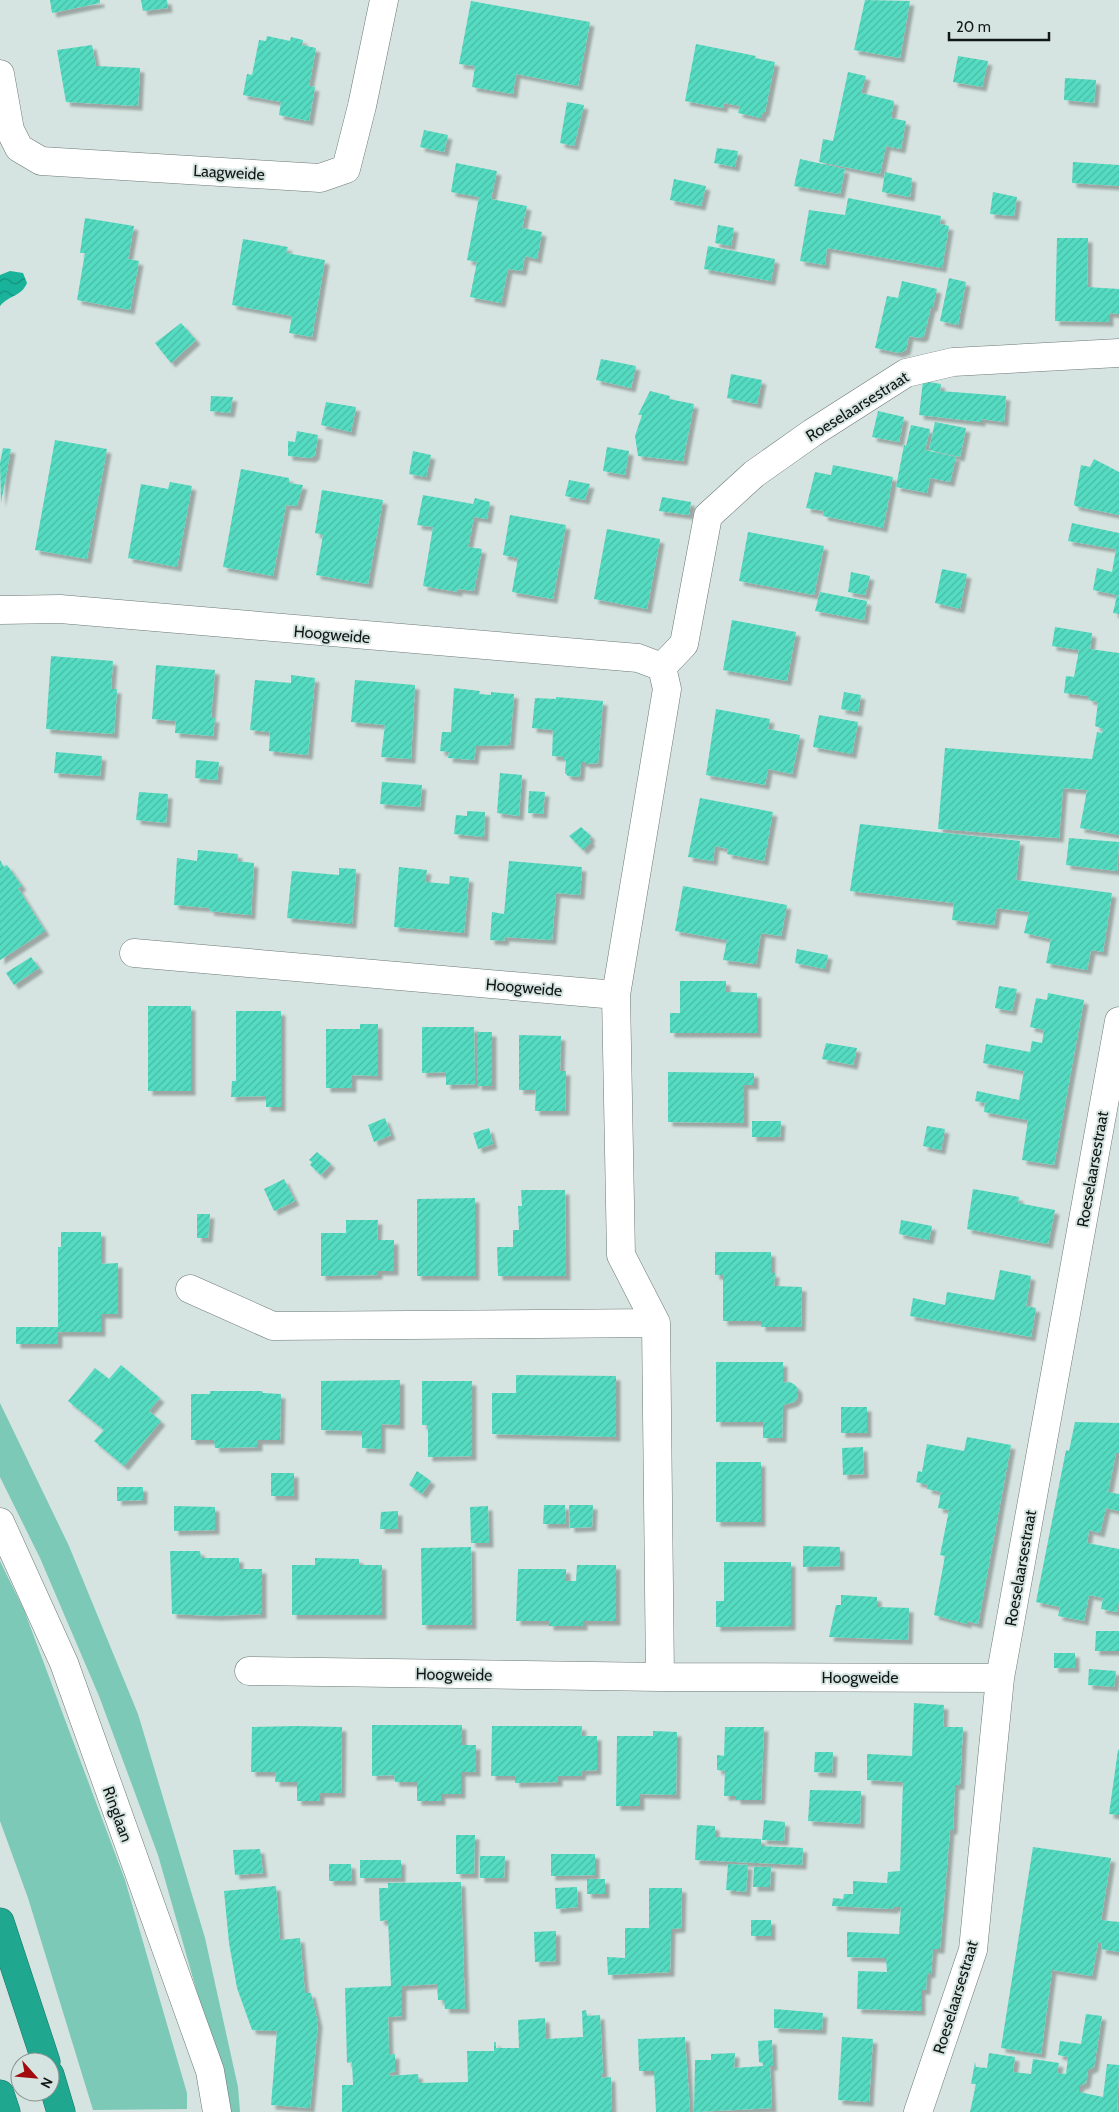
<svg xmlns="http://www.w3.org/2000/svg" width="1119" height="2112" font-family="Cabin,sans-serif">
	<defs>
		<pattern id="water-waves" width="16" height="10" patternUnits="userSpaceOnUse" patternTransform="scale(1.25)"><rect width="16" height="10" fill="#18b39a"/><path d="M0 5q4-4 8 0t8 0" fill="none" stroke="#14917c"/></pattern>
		<pattern id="building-hatch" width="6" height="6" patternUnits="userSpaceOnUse" patternTransform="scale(1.25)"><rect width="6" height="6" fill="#54dbc1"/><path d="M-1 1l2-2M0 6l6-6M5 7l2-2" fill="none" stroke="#48bba5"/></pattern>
		<filter id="shadow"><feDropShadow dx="4.5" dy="4.5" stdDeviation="1" flood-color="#0004"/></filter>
	</defs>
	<rect width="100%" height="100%" fill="#d5e4e0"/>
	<!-- grass -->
	<path fill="#7cc9b7" d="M0 1403 69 1546 138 1714 205 1938 238 2087 240 2112H231L158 1855 99 1696 40 1558 0 1477Z
		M0 1561 24 1610 125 1880 187 2093V2109L93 2110 28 1898 0 1821Z"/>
	<!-- water -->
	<path fill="url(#water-waves)" d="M10 271 23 273 27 283C21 297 9 295 0 306V275Z"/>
	<!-- building -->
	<path fill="url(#building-hatch)" filter="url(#shadow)" d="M50 0H100V3L52 13Z
		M141 0H167L168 8 143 11Z
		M865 0 910 1 900 58 854 50Z
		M471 1 590 22 578 86 516 74 513 94 472 87 475 66 459 64Z
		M267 36 290 41 291 37 303 40 302 45 316 48 309 86 315 87 309 121 279 115 281 102 243 95 247 74 252 75 259 40 266 41Z
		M696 44 756 56 755 58 775 62 765 112H763L761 118 738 113 740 106 724 103 723 108 685 101Z
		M92 45 96 66 140 68 138 106 66 102 57 50Z
		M958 56 988 61 982 87 953 82Z
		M848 72 866 76 861 93 894 101 891 118 906 121 901 149 886 146 880 174 819 162 823 139 833 141Z
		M1065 78 1096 80 1094 103 1064 100Z
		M567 102 584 105 574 146 560 143Z
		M424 130 448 135 444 152 420 147Z
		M717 148 738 151 735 167 714 163Z
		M800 159 845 169 840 194 794 186Z
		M1073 162 1119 165V186L1072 183Z
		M456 163 497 171 491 199 527 206 522 228 542 232 537 259 525 256 522 271 508 269 501 303 470 297 477 262 467 260 479 197 451 192Z
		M885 172 912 178 910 197 882 192Z
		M674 179 706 186 701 206 670 200Z
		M993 192 1017 197 1014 216 990 214Z
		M848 198 941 216 940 224 949 226 942 268 827 248 825 265 800 261 809 210 845 215Z
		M85 218 134 226 128 259 139 261 130 310 77 300 85 253H80Z
		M718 225 734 228 731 246 715 243Z
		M1057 238H1088L1087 287 1119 289V314L1109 313V322L1055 321Z
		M243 239 288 247 286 253 325 260 312 337 289 333 292 316 232 305Z
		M708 246 775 259 771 281 704 269Z
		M949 278 966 282 958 325 940 321Z
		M902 281 937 289 933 307H931L924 336 920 338 909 336 906 350 899 353 875 348 887 296 898 298Z
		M181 323 196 340 171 363 155 343Z
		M601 359 636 366 631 388 596 380Z
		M731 374 762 380 757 404 727 398Z
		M923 381 941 384 940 391 1006 396 1004 422 981 419V422L919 415Z
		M650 391 670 396 669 399 694 404 683 461 638 456 635 436 642 415H638Z
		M211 396 233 397 230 413 210 411Z
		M326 402 356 407 351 432 321 425Z
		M878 411 904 417 899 442 872 437Z
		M935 422 966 428 960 457 929 450Z
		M911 425 930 429 925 450 956 457 950 482 930 478 927 493 896 487 904 445 906 446Z
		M297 431 318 435 315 455 311 458 288 456V441L295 442Z
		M55 440 107 449 87 559 35 550Z
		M607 447 629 451 625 475 603 471Z
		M3 448 11 449 1 503 0 463Z
		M413 451 431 455 426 477 409 474Z
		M1094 459 1119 472V515L1075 506 1074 504 1081 465 1090 467Z
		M833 465 893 477 883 528 823 516 824 511 806 508 815 472 831 475Z
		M241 469 289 478V483L303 485 297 506 286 505 273 576 223 567Z
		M569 480 590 484 585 500 565 496Z
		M170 482 192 486 177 567 128 558 141 484 168 489Z
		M322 490 383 500 368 584 316 575 323 535 315 533Z
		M423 495 473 504 475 498 490 502 487 519 474 517 468 547 482 549 474 591 458 589V592L423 586 433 527 417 525Z
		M662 497 691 502 689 515 659 511Z
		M510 515 566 525 553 599 512 592 518 558 503 555Z
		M1072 523 1119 533V614L1113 613 1117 595 1093 590 1097 568 1112 572 1116 549 1068 541Z
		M607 529 660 539 647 609 594 599Z
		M748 532 824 546 814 595 739 581Z
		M942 569 967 574 960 609 935 603Z
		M851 572 870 576 865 595 848 592Z
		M820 592 867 601 864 620 815 611Z
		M732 620 796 632 787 681 723 670Z
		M1055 627 1092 633 1090 649 1119 653V835L1080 828 1087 790 1063 788 1059 838 938 829 945 748 1092 759 1097 732 1102 733 1103 729 1095 726 1098 702 1089 700 1088 696 1064 693 1066 676 1074 677 1079 650 1052 646Z
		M51 656 113 661 111 689H117L114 734 46 729Z
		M156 665 215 670 211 718H215L213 736 175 733 176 721 152 719Z
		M291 675 315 678 308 755 269 751 270 732 250 730 255 680 291 683Z
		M355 680 415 685 411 759 381 757 385 725 351 722Z
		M454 688 480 691 479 694 491 695V692L514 694 510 745 476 746 474 760 448 758 449 752 440 751 442 732H451Z
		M844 692 861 695 858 712 841 709Z
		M556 697 603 701 598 763 585 764V762H581L580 775 578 777 568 776 565 773 566 760H564V757L552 756 553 730 532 728 535 698 556 699Z
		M716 709 770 719 768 729 800 735 792 774 768 769 765 785 706 775Z
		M819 715 858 722 852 754 813 747Z
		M56 752 102 756 100 776 54 773Z
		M196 760 219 762 217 780 195 778Z
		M500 773 522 775 519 816 497 813Z
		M382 782 422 785 420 807 380 804Z
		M529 791 545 792 543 814 528 813Z
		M139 792 168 794 166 823 136 820Z
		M700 798 773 812 764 861 727 854 728 849 715 846 713 861 688 857Z
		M467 811 485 812 484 837 454 834 456 815 467 816Z
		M860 824 1020 841 1016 880 1112 893 1103 952 1091 950 1087 970 1046 963 1051 939 1024 933 1029 912 997 908 994 925 952 920 954 903 850 891Z
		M581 827 591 836 589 839 591 842 583 850 569 836Z
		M1069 838 1119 842 1117 871 1066 865Z
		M198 850 238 854 237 861 254 863 251 915 209 911 210 908 174 905 177 858 197 861Z
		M0 860 4 867 7 865 22 886 18 888 45 931 0 960Z
		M509 861 582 867 580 895 556 893 552 940 505 937 504 941 490 940 492 912 504 914Z
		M399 867 427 870 425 882 449 884 450 876 469 878 464 933 394 927Z
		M339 868 356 869 352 924 287 918 292 871 339 875Z
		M683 886 787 905 781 936 761 933 756 964 723 960 727 940 675 931Z
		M797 949 828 955 825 969 795 963Z
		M31 957 39 968 14 985 6 973Z
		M680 981H726V992L757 993V1033H670V1013H680Z
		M999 986 1017 989 1012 1011 995 1008Z
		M1048 993 1084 1000 1054 1165 1022 1160 1028 1120 984 1112 985 1103 975 1101 977 1091 1019 1100 1024 1071 983 1063 986 1044 1030 1052 1032 1041 1042 1043 1044 1030 1030 1027 1036 998 1047 1000Z
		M148 1006H191V1091H148Z
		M236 1011H281V1107H266V1096L231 1097 232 1081H236Z
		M360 1024H378V1076L352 1075V1088H326V1029H360Z
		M422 1027H474L475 1084 446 1085V1072L422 1073Z
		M477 1032H492V1086H477Z
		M519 1035 561 1036 560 1071H566L565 1111H535L536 1090H519Z
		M826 1043 857 1048 853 1065 822 1059Z
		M668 1072 754 1073V1085H744V1123L668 1122Z
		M385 1118 391 1135 374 1142 368 1125Z
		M752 1121H781L780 1137H752Z
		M927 1126 945 1129 941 1150 923 1146Z
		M489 1128 493 1144 478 1149 473 1133Z
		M317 1152 331 1164 321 1175 310 1165 312 1162 309 1160Z
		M284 1179 295 1201 274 1211 264 1189Z
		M973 1189 1019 1197 1018 1203 1055 1210 1048 1244 967 1229Z
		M521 1190H565L566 1276H498L497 1247H513V1230H519L518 1206H522Z
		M475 1198V1276H417V1199Z
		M197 1214H210L208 1238H197Z
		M346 1220H378L377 1240H394V1271H378V1275L321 1276V1233H346Z
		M901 1220 932 1226 929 1240 899 1234Z
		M61 1232H101V1264L118 1263V1314H101V1332H58V1344H16V1327H58V1247H61Z
		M715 1252H771V1273H775L774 1286 802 1287 801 1327H761V1321H723V1275H715Z
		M1000 1270 1031 1276 1026 1306 1036 1308 1031 1337 910 1316 913 1298 945 1305 947 1292 994 1300Z
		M716 1362H783V1383L790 1382 795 1385 798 1389V1397L794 1402 783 1405 782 1438H763V1422H716Z
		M121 1365 160 1398 149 1411 161 1421 124 1466 94 1441 104 1430 68 1401 95 1368 109 1379Z
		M516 1375 616 1376V1437L492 1434V1393H516Z
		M400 1380V1425L381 1424V1449L362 1448V1431L321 1430V1381Z
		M422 1381H472V1456L428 1457V1425H422Z
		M210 1391H262L263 1393 281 1394 280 1440H258V1447L215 1448 214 1440H191V1394H210Z
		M841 1407H867V1433H841Z
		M1075 1422 1119 1423V1453H1116L1108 1492 1119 1494V1511L1106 1508 1100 1533 1089 1530 1087 1543 1119 1549V1601L1117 1612 1101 1609 1103 1598 1089 1595 1084 1621 1058 1616 1060 1607 1036 1602 1066 1450 1069 1451Z
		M967 1437 1011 1445 978 1624 967 1621V1624L934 1615 945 1556 940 1555 949 1510 938 1508 941 1492 927 1489 928 1485 916 1482 918 1471 922 1472 927 1444 964 1451Z
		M863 1447 864 1474 843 1475 842 1448Z
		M716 1462H761V1522H716Z
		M417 1471 431 1481 422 1494 409 1485Z
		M271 1473H294V1496H271Z
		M117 1487H143V1500L117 1501Z
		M544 1505H565L566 1524H543Z
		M569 1505H593L592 1527 570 1528Z
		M174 1506 215 1507V1530L174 1531Z
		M488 1506 489 1543H471L470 1507Z
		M398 1511V1529H380L381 1512Z
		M803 1546 840 1547V1566L803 1567Z
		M471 1547 472 1625H422L421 1548Z
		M170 1551H200L201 1558H239V1569H262V1614L217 1616 172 1614Z
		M315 1558 359 1559V1565H382V1615H292V1565H315Z
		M724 1562H791V1626L716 1627V1601H724Z
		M577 1565H616V1621H583V1626H549V1621H516L518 1569H566V1581H576Z
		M841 1595 877 1597V1607L909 1608 908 1640 829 1637 836 1605H841Z
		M1096 1631H1119V1651H1095Z
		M1054 1653H1075V1668H1054Z
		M1089 1669 1116 1671 1114 1687 1088 1685Z
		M914 1703 944 1705 943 1727H963L960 1785H955L953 1830H950L940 1949H933L931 1973 927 1974 926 1990H921V2011L857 2009 858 1971 887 1972 886 1958 847 1957V1932L899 1934 901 1907H894V1909L832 1906 833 1898 843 1899 844 1894H853V1881L887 1883 888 1872 900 1871 903 1782 867 1780V1754L912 1756Z
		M372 1725H462V1745H476V1772H461V1794H441V1801H417V1782H395L394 1775 372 1776Z
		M297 1726 342 1727 341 1793H320V1801H297V1782H275L276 1772H251L252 1727Z
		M492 1726H582L581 1736H597V1770L582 1771 581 1776H558V1782L515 1783V1776H491Z
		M725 1727H764L761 1800H736V1796H724L725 1771 717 1770V1755L724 1756Z
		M653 1731 677 1732 676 1795 640 1794V1806H616L617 1736H653Z
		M1118 1750H1119V1815L1109 1814Z
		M815 1752H833L832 1773 814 1772Z
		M810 1790 861 1791 860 1824 808 1821Z
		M764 1820 785 1822 784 1841 762 1840Z
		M697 1825 715 1826V1837L761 1839V1846L803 1848 802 1865 695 1860Z
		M456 1835H475L474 1874H456Z
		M1033 1847 1111 1858 1101 1920 1119 1922V1952L1101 1949 1102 1943H1098L1092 1976 1052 1970 1041 2054 1001 2048Z
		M260 1849 263 1873 235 1875 233 1850Z
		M551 1854H595V1875L551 1876Z
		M480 1856H505L504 1878H480Z
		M360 1860H401V1878H360Z
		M329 1864H351L352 1881H329Z
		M728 1864 748 1865 746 1892 726 1890Z
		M754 1867H771L770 1887H753Z
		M587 1879H605V1894H587Z
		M461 1882 465 2009H445L444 2000H438L437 1984 402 1986V2016L388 2017 389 2055 395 2054V2071L390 2073 389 2076 418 2074 419 2083 468 2082 467 2051H494V2042H496V2048H519L518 2020 545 2018 546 2039 583 2037 582 2011 586 2010 587 2016 600 2015 603 2071 601 2078 611 2077 612 2112H342V2085H353L352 2062 347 2063 345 1988 391 1986 388 1920 380 1921 379 1888H388V1883Z
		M276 1886 280 1940 300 1938 305 1993H311L318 2023 310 2108 271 2105 277 2031 252 2030 237 1988 229 1943 224 1891Z
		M577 1887 578 1907 556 1909 555 1888Z
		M649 1888H682L681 1928 671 1929 670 1972 608 1975 607 1957 625 1958V1928H649Z
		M751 1920H771V1936H751Z
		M556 1931V1961L535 1962 534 1932Z
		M774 2009 823 2013 822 2030 774 2028Z
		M1086 2014 1102 2016 1094 2067 1088 2070 1086 2083 1079 2086V2092L1103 2097 1107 2064 1119 2065 1117 2112H970L976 2084H971L975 2062 976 2067 987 2068 989 2053 1015 2057 1013 2072 1031 2074 1033 2059 1059 2063 1057 2073 1066 2074 1068 2057 1058 2055 1060 2041 1081 2044Z
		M685 2037 690 2112H656L654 2071H639L638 2039Z
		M842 2037 873 2039 869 2102 838 2100Z
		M772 2040 773 2066H770L772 2108 694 2112 695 2060H711V2054L735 2053 734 2068 763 2066V2063L759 2062 758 2041Z"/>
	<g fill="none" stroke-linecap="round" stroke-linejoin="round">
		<!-- street casing -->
		<g stroke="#6c7976" stroke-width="29">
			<path id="street" d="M0 74 10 130 19 148 41 161 320 178 346 169 362 106 384 0
				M0 610 60 609 638 658 662 667 667 689 616 995 621 1255 656 1323 660 1677
				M662 667 684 644 708 516 754 474 812 433 906 373 953 362 1119 353
				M134 953 616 995
				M190 1289 273 1326 656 1323
				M249 1671 660 1677 1000 1678
				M918 2112 973 1950 1000 1678 1119 1021"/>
		</g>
		<!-- secondary casing -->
		<g stroke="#6c7976" stroke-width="29">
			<path id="secondary" d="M0 1522 64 1663 210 2071 217 2112"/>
		</g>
		<!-- highway casing -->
		<g stroke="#1a7565" stroke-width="29">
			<path id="highway" d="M0 1922 46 2062
				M50 2075 61 2112
				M0 2094 6 2112"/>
		</g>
		<!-- street -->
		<use href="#street" stroke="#fff" stroke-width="28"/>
		<!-- secondary -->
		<use href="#secondary" stroke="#fff" stroke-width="28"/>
		<!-- highway -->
		<use href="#highway" stroke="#1fa790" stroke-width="28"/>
	</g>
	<g text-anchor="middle" stroke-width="4" stroke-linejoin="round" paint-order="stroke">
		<!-- street labels -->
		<g font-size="16" fill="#111715" stroke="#d5e4e0">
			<text transform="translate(229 172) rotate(3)" y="6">Laagweide</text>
			<text transform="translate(857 406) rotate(-32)" y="6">Roeselaarsestraat</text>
			<text transform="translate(332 634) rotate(5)" y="6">Hoogweide</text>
			<text transform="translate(524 987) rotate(5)" y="6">Hoogweide</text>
			<text transform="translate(1092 1169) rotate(-80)" y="6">Roeselaarsestraat</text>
			<text transform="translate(1020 1568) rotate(-80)" y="6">Roeselaarsestraat</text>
			<text transform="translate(454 1674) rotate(1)" y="6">Hoogweide</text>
			<text x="860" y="1683">Hoogweide</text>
			<text transform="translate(118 1814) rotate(70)" y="6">Ringlaan</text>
			<text transform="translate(955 1997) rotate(-73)" y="6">Roeselaarsestraat</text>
		</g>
	</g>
	<!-- north arrow -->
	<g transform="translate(35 2077) rotate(117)"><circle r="24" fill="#d5e4e0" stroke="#87928f"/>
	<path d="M0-4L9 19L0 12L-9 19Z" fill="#a30a0f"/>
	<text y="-8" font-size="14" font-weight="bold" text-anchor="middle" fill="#111715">N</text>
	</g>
	<!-- scale -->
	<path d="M949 32v8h100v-8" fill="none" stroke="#111715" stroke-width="2.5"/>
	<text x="956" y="32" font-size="15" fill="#111715" stroke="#d5e4e0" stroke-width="4" paint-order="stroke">20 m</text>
</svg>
